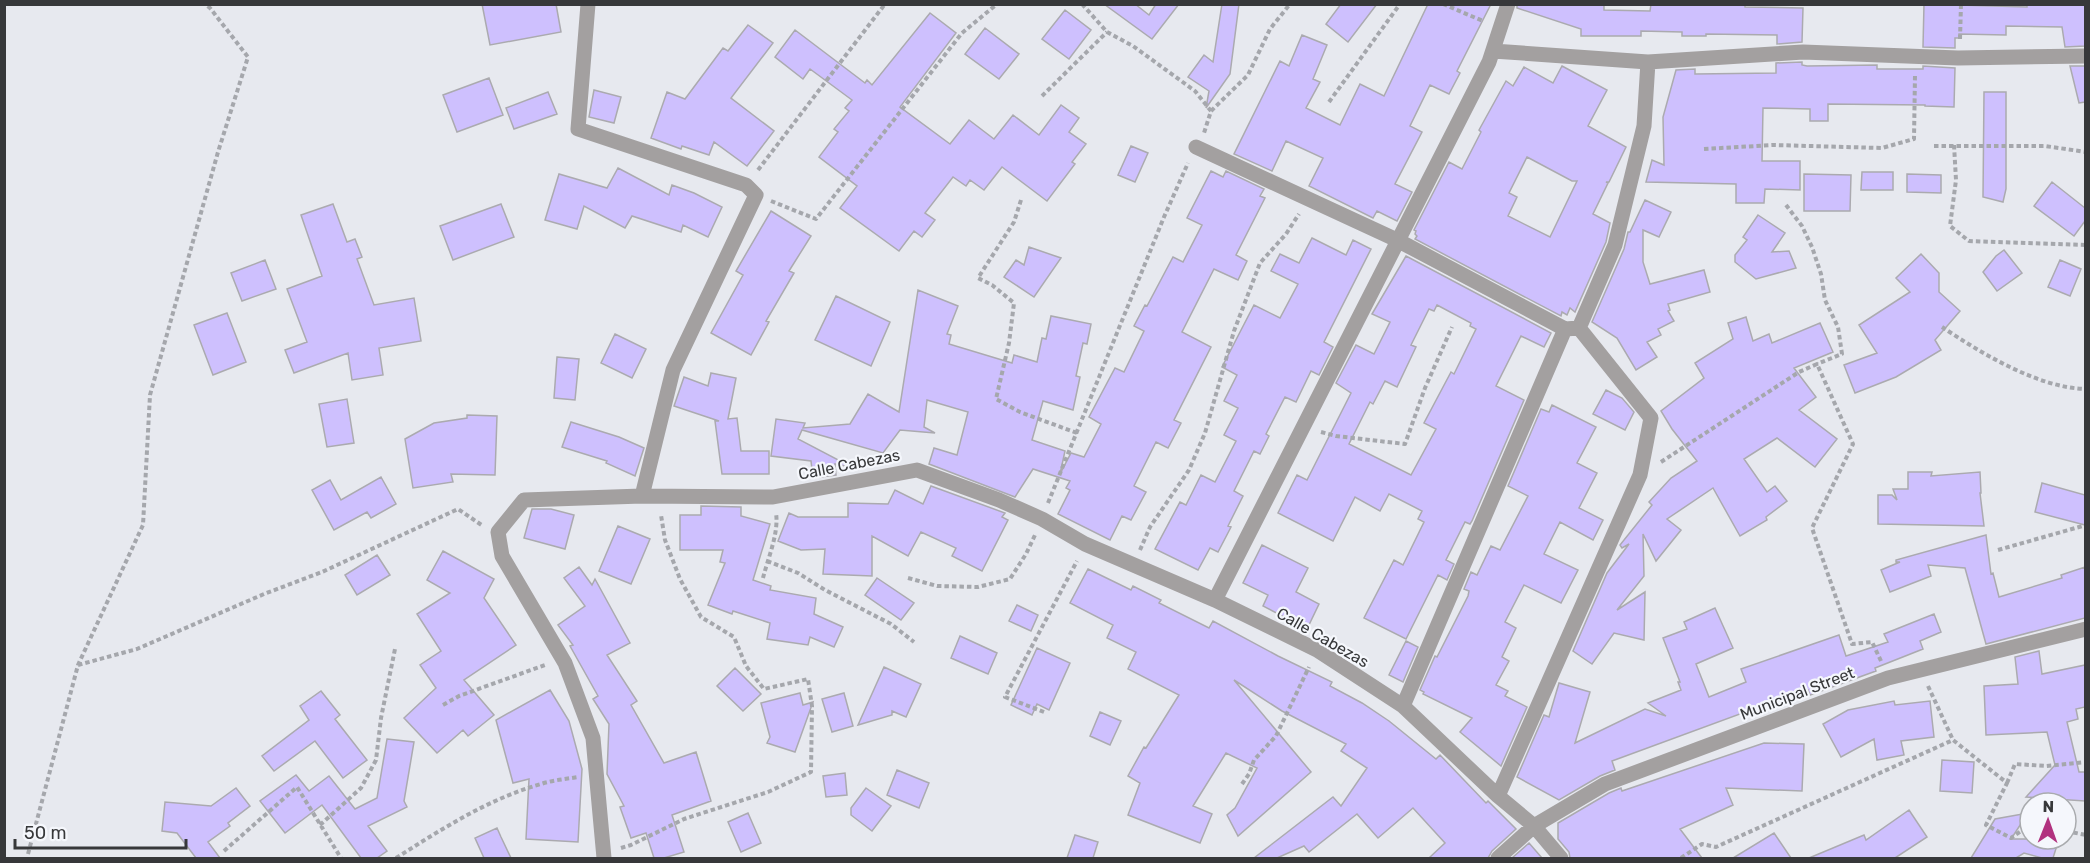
<svg xmlns="http://www.w3.org/2000/svg" width="2090" height="863" font-family="Rubik,sans-serif">
	<rect width="100%" height="100%" fill="#e7e9ef"/>
	<!-- building -->
	<path fill="#cec0fe" stroke="#abaaaf" stroke-width="1.5" fill-rule="evenodd" d="M482 4H556L561 32 490 45Z
		M1104 4H1135L1149 15 1156 4H1179L1152 39Z
		M1222 4H1239L1230 74 1206 108 1209 91 1188 77 1204 55 1213 62Z
		M1341 4H1377L1348 42 1326 24Z
		M1428 4H1491L1457 71 1460 73 1449 94 1430 85 1410 126 1422 132 1395 184 1412 192 1397 221 1377 211 1373 218 1309 186 1323 158 1286 141 1272 171 1234 154 1280 61 1289 66 1302 35 1327 45 1313 79 1320 82 1306 108 1340 125 1360 84 1384 96Z
		M1517 4H1604V10L1650 11 1651 4H1745V7L1803 8 1802 42 1777 44V35L1706 34V36H1682V32L1641 31V36H1581V29L1517 8Z
		M1924 4 2027 7V4H2085V46L2065 47 2062 27 2006 26V35L1959 34V38H1955V48L1923 47Z
		M1065 10 1091 30 1069 59 1042 39Z
		M930 13 956 33 900 107 950 144 969 120 994 139 1013 115 1039 135 1061 105 1079 118 1069 132 1086 144 1072 162 1075 164 1047 201 1002 167 984 190 970 180 966 186 953 177 925 213 935 220 922 237 914 231 899 251 840 208 857 186 819 157 838 132 834 129 849 111 845 108 852 100 810 69 803 79 775 57 795 30 865 83 867 80 872 85Z
		M748 25 773 43 731 98 774 131 747 166 714 142 709 155 682 146 681 149 651 138 667 92 685 99 723 48 728 51Z
		M985 28 1019 54 999 79 965 54Z
		M1802 62V65L1807 66 1877 65V69H1923V66L1955 68 1954 107 1925 106V105L1828 104V121H1810V109L1763 108 1762 161H1800V190L1765 189 1764 203H1736V184L1646 182 1652 160 1664 165 1663 117 1676 70 1695 69V74L1776 73V63Z
		M1562 66 1607 90 1588 126 1626 147 1609 182H1606L1608 183 1593 214 1610 223 1606 242 1575 312 1570 308 1567 315 1562 312 1561 316 1415 239 1417 236 1415 234 1416 231 1414 230 1449 162 1462 169 1481 132 1479 130 1506 81 1513 86 1524 67 1553 83ZM1527 157 1572 181H1577L1550 237 1508 216 1517 197 1509 193Z
		M2070 66H2085V102L2079 103Z
		M489 78 503 115 457 132 443 95Z
		M594 90 621 97 614 123 589 117Z
		M548 92 557 114 514 129 506 108Z
		M1984 92H2006V189L2003 202 1983 197Z
		M1131 146 1148 153 1135 182 1118 175Z
		M618 168 669 195 672 185 694 193 722 207 708 237 683 225 681 232 632 216 625 228 584 206 577 229 545 220 559 174 607 188Z
		M1211 171 1223 177 1226 171 1264 189 1260 196 1265 198 1236 255 1247 261 1238 280 1214 269 1182 332 1211 347 1174 420 1181 423 1168 448 1156 442 1134 486 1146 492 1131 520 1122 516 1110 540 1058 514 1070 490 1066 488 1070 481 1033 469 1015 497 929 464 934 448 957 455 968 412 927 400 924 427 935 433 900 430 883 453 802 430 798 439 846 464 845 466 835 464 836 475 813 478 811 461 771 456 776 419 805 423 803 428 850 424 868 394 899 412 918 290 958 306 947 334 951 335 949 344 1012 363 1014 355 1037 362 1042 338 1046 339 1051 316 1091 324 1087 344 1083 343 1076 376 1080 377 1073 410 1043 401 1032 440 1065 451 1060 474 1071 453 1084 457 1101 424 1089 417 1115 368 1124 372 1144 331 1134 326 1145 305 1147 306 1173 257 1183 262 1202 225 1187 218Z
		M1862 172H1893V190H1861Z
		M1804 174 1851 175 1850 211H1804Z
		M1907 174 1941 175V193L1907 192Z
		M2052 182 2085 208V221L2074 236 2034 206Z
		M1645 200 1671 212 1659 237 1643 230V262L1650 284 1704 270 1710 292 1668 304 1670 310 1668 311 1674 321 1658 329 1661 335 1647 342 1657 357 1636 370 1617 338 1592 322 1624 249 1628 232H1630Z
		M333 204 347 242 355 239 362 257 357 259 374 305 414 298 421 341 379 348 383 375 352 380 348 353 294 373 285 350 307 342 287 289 322 276 301 215Z
		M501 204 514 237 453 260 440 226Z
		M771 211 811 236 789 271 794 273 766 321 769 322 751 355 711 333 743 275 736 271Z
		M1758 215 1785 233 1772 252 1789 251 1796 268 1756 279 1735 262V255L1747 240 1743 237Z
		M1312 238 1346 255 1353 240 1371 249 1324 342 1333 347 1319 375 1311 371 1296 402 1285 397 1266 434 1269 436 1260 454 1254 451 1234 491 1243 496 1228 526 1231 527 1218 552 1210 548 1198 570 1155 549 1180 502 1186 505 1201 475 1215 482 1236 441 1224 435 1238 408 1224 401 1237 375 1222 367 1254 305 1280 318 1298 284 1271 271 1280 254 1299 263Z
		M1029 247 1061 258 1034 297 1004 277 1016 260 1024 265Z
		M2004 250 2022 273 1997 291 1983 272 1996 256Z
		M1921 254 1939 273V292L1960 311 1935 340 1941 350 1896 377 1855 393 1844 365 1877 353 1859 325 1910 292 1896 278Z
		M1406 256 1551 333 1544 347 1521 336 1496 386 1524 400 1472 521 1470 524 1465 522 1446 560 1454 564 1447 580 1438 575 1406 639 1364 618 1394 560 1403 565 1424 522 1418 519 1422 511 1389 494 1380 511 1355 497 1333 541 1278 513 1297 475 1307 480 1351 393 1336 383 1356 345 1374 354 1390 322 1372 314ZM1437 305 1471 323 1470 326 1476 329 1454 374 1451 372 1424 423 1436 429 1411 475 1349 444 1370 402 1373 404 1385 381 1397 387 1416 347 1411 345 1429 309 1434 311Z
		M265 260 276 289 242 301 231 273Z
		M2060 260 2081 269 2070 296 2048 287Z
		M836 296 890 322 871 366 815 340Z
		M227 313 246 362 213 375 194 325Z
		M1746 317 1753 341 1769 334 1772 343 1820 323 1833 352 1794 368 1816 397 1799 410 1837 439 1815 467 1777 438 1744 459 1767 492 1775 486 1787 501 1766 517 1767 520 1740 536 1713 488 1667 519 1681 530 1656 561 1643 534 1644 576 1617 610 1645 592 1644 640 1614 633 1592 664 1573 651 1607 573 1629 544 1622 548 1620 545 1652 505 1649 502 1671 478 1697 461 1672 429 1661 411 1704 378 1695 363 1733 339 1728 323Z
		M615 334 646 349 632 378 601 363Z
		M557 357 579 359 575 400 554 398Z
		M711 373 736 378 728 419 737 418 741 451H769V474H722L715 421H719L674 406 684 377 708 386Z
		M1606 390 1622 398 1634 412 1625 430 1593 414Z
		M347 399 354 443 327 447 319 404Z
		M1552 405 1596 427 1577 463 1597 473 1579 508 1603 520 1593 540 1560 522 1544 554 1578 570 1561 603 1524 585 1505 622 1516 628 1502 657 1509 661 1496 685 1508 691 1505 696 1527 707 1501 766 1460 732 1472 718 1423 694 1424 692 1420 690 1435 656 1437 657 1468 596 1469 591 1464 589 1471 572 1477 575 1491 546 1500 550 1528 496 1508 486 1541 409 1549 412Z
		M467 415 497 416 495 475 451 474 453 482 413 488 405 439 434 423 467 418Z
		M571 422 619 437 644 448 635 476 606 463 607 461 562 447Z
		M1908 472H1932L1931 476 1980 472 1981 493H1980L1984 526 1878 524V495H1892L1897 500 1893 489H1908Z
		M381 477 396 504 371 518 367 512 334 530 312 490 330 480 341 500Z
		M2042 483 2085 495V525L2035 512Z
		M931 486 1005 513 1002 517 1008 520 982 571 952 556 956 548 921 532 908 556 872 536V576L823 574 825 549 801 550 778 541 789 513 798 517H848V503L888 504 895 490 923 504Z
		M701 506 741 507V516L770 524 753 580 771 586 770 590 816 598 814 614 843 627 834 647 810 637 808 645 767 639 770 623 733 611 732 614 708 605 725 563 720 562 723 550H680V515H701Z
		M532 509H551L574 515 565 549 524 538Z
		M618 526 650 539 631 584 599 571Z
		M1986 535 1991 574 1993 573 1999 597 2062 578 2061 575 2085 567V618L1986 644 1965 568 1928 565 1931 576 1890 592 1881 570 1900 562H1896V560Z
		M1262 545 1308 568 1296 592 1319 604 1307 629 1263 606 1268 595 1243 583Z
		M443 551 494 579 484 598 516 645 464 680 494 715 468 736 463 730 437 753 404 718 436 688 420 665 441 651 417 614 450 593 427 580Z
		M377 555 390 575 357 595 345 575Z
		M579 567 592 585 595 579 630 643 607 655 637 701 631 705 664 763 696 752 711 801 672 815 684 852 664 858H654L646 833 631 838 620 807 624 806 607 774 609 724 593 699 598 696 570 646 573 645 558 625 585 606 564 578Z
		M1088 569 1131 590 1133 586 1161 600 1159 603 1209 628 1213 621 1278 656 1332 682 1330 686 1362 703 1389 721 1436 759 1440 755 1486 803 1488 801 1516 829 1492 851 1488 858H1429L1445 843 1413 808 1378 838 1357 814 1309 852 1304 846 1277 858H1254L1333 797 1341 806 1367 768 1341 751 1346 744 1282 711 1234 680 1311 772 1238 836 1227 815 1235 808 1257 768 1226 753 1193 806 1212 814 1200 843 1128 815 1140 783 1128 776 1144 747 1146 748 1179 695 1128 669 1136 652 1107 638 1113 625 1070 603Z
		M877 578 914 603 901 620 865 595Z
		M1017 605 1038 615 1031 631 1009 621Z
		M1715 608 1733 648 1696 664 1709 697 1746 682 1741 669 1839 635 1846 656 1888 642 1884 634 1934 614 1941 632 1920 641 1923 649 1875 668 1876 671 1810 695 1808 690 1756 710V708L1612 761 1615 770 1600 776 1559 800 1517 777 1544 715 1549 717 1559 683 1590 692 1575 743 1645 709 1666 716 1648 703 1681 690 1678 682H1680L1663 638 1687 629 1684 622Z
		M960 636 997 653 988 674 951 658Z
		M1406 641 1418 647 1403 682 1389 675Z
		M1037 648 1070 663 1049 710 1037 704 1032 715 1011 705Z
		M2039 651 2042 674 2085 665V707L2076 709 2078 719 2067 722 2079 772H2085V801L2026 797 2055 765 2047 732 1986 735 1984 686 2018 684 2015 657Z
		M884 667 921 684 906 717 892 711V715L858 725Z
		M735 668 761 694 743 711 717 686Z
		M550 690 569 721 582 769 578 842 526 839 529 779 513 783 496 720Z
		M321 691 340 715 335 719 367 760 343 778 315 741 274 771 262 756 309 720 300 706Z
		M800 693 803 705 813 702 795 752 767 743 770 737 761 703Z
		M844 693 853 726 832 732 822 699Z
		M1894 701 1895 705 1930 701 1934 737 1901 741 1904 755 1877 760 1874 739 1841 757 1823 724 1848 710Z
		M1100 712 1121 721 1110 745 1090 736Z
		M387 739 414 742 404 801 407 807 368 826 387 851 377 858H361L322 805 285 833 260 801 296 775 309 791 329 776 355 809 377 798Z
		M1764 743 1804 744 1802 791 1726 788 1733 805 1680 829 1702 858H1570L1569 852 1558 839V823L1609 793 1621 788 1622 791Z
		M1942 760 1974 762 1972 793 1940 791Z
		M897 770 929 783 919 808 887 795Z
		M845 773 847 795 826 797 823 776Z
		M236 788 250 806 228 823 230 826 208 842 220 858H196L177 833 162 831 165 802 211 806Z
		M866 788 891 806 872 831 851 815V808Z
		M1909 810 1927 837 1895 858H1809L1864 835 1866 840Z
		M748 813 761 843 741 852 728 822Z
		M2028 813 2011 839H2059L2053 858H2042L2024 853 2016 858H1971L1995 819Z
		M497 828 501 837 511 858H484L475 838Z
		M1774 833 1791 858H1733Z
		M1075 835 1098 842 1093 858H1067Z
		M1529 843 1542 858H1512Z"/>
	<g fill="none" stroke-linecap="round" stroke-linejoin="round">
		<!-- path -->
		<path stroke="#a5a7ac" stroke-width="4" stroke-dasharray="4.5 3" stroke-linecap="butt" d="M1082 4 1107 32 1133 46 1195 91 1211 111 1204 133
			M1443 4 1483 21
			M1960 39 1961 4
			M1042 96 1107 32
			M1329 102 1400 4
			M1211 111 1248 75 1270 29 1290 4
			M1954 145 1956 180 1950 226 1969 241 2086 245
			M1934 146H2045L2086 152
			M1704 149 1773 145 1882 148 1914 139 1915 75
			M758 170 885 4
			M1021 200 1014 222 978 278 992 285 1014 303 1009 343 996 399 1020 412 1077 433
			M771 201 816 219 962 33 997 4
			M1786 205 1802 226 1812 247 1821 274 1825 300 1838 327 1842 354 1817 364
			M1942 327C1981 353 2038 388 2086 389
			M1321 432 1336 436 1405 444 1425 388 1452 327
			M1661 462 1799 372 1817 364 1853 444 1812 528 1852 644 1872 642 1881 661
			M1048 503 1164 217 1188 163
			M1140 550 1150 527 1189 470 1205 433 1234 331 1260 263 1286 234 1299 214
			M1998 550 2086 525
			M767 561 798 573 825 590 891 624 914 642
			M763 578C768 558 779 533 776 513
			M908 578 937 586 978 587 1010 579 1026 554 1035 535
			M78 665 137 649 264 594 322 572 458 509 483 526
			M1928 686 1953 740
			M443 705 459 696 545 665
			M1044 712 1005 697 1077 561
			M2007 783 2015 764 2046 766 2086 762
			M1242 784 1249 774 1254 760 1276 736 1309 667
			M320 825 361 788 376 760 381 718 395 649
			M2066 831 2086 835
			M621 848 631 845 684 819 768 792 811 772 812 706 808 679 764 689 746 666 734 637 701 617 680 579 665 540 661 515
			M224 851 297 787 341 858
			M28 854 78 665 143 525 150 395 218 152 248 57 210 8 205 4
			M396 858C442 829 488 799 541 784 553 780 566 779 578 777
			M1681 858 1702 844 1716 847 1953 740 2007 783 1986 825 2011 838 2030 825"/>
		<!-- minor -->
		<path stroke="#a3a0a0" stroke-width="15" d="M588 4 578 129 746 185 756 195 673 370 642 496
			M1648 62 1803 52 1958 58 2086 56
			M1196 147 1397 240 1565 329
			M1215 600 1489 62 1508 4
			M1403 706 1565 329 1579 328 1615 245 1644 126 1648 62 1493 51
			M1498 796 1640 475 1651 418 1579 328
			M604 858 593 738 565 663 502 556 498 532 524 500 642 496 773 497 917 470 999 500 1042 519 1085 544 1215 600 1317 650 1403 706 1498 796 1534 826 1561 858
			M1498 858 1534 826 1605 784 1888 678 2086 629"/>
	</g>
	<g text-anchor="middle" stroke-width="4.5" stroke-linejoin="round" paint-order="stroke">
		<!-- street labels -->
		<g font-size="16" fill="#37383a" stroke="#f5f7fc">
			<text transform="translate(849 464) rotate(-11)" y="6">Calle Cabezas</text>
			<text transform="translate(1323 637) rotate(30)" y="6">Calle Cabezas</text>
			<text transform="translate(1797 693) rotate(-21)" y="6">Municipal Street</text>
		</g>
	</g>
	<!-- border -->
	<rect width="2090" height="863" fill="none" stroke="#37383a" stroke-width="12"/>
	<!-- north arrow -->
	<g transform="translate(2048 821) rotate(1)"><circle r="28" fill="#f5f7fc" stroke="#a9abae" stroke-width="1.5"/>
	<path d="M0-4.5L10 22L0 15L-10 22Z" fill="#b1327f"/>
	<text y="-9" font-size="16" font-weight="bold" text-anchor="middle" fill="#37383a">N</text>
	</g>
	<!-- scale -->
	<path d="M15 839v9h171v-9" fill="none" stroke="#37383a" stroke-width="3"/>
	<text x="24" y="839" font-size="18" fill="#37383a" stroke="#f5f7fc" stroke-width="4.5" paint-order="stroke">50 m</text>
</svg>
